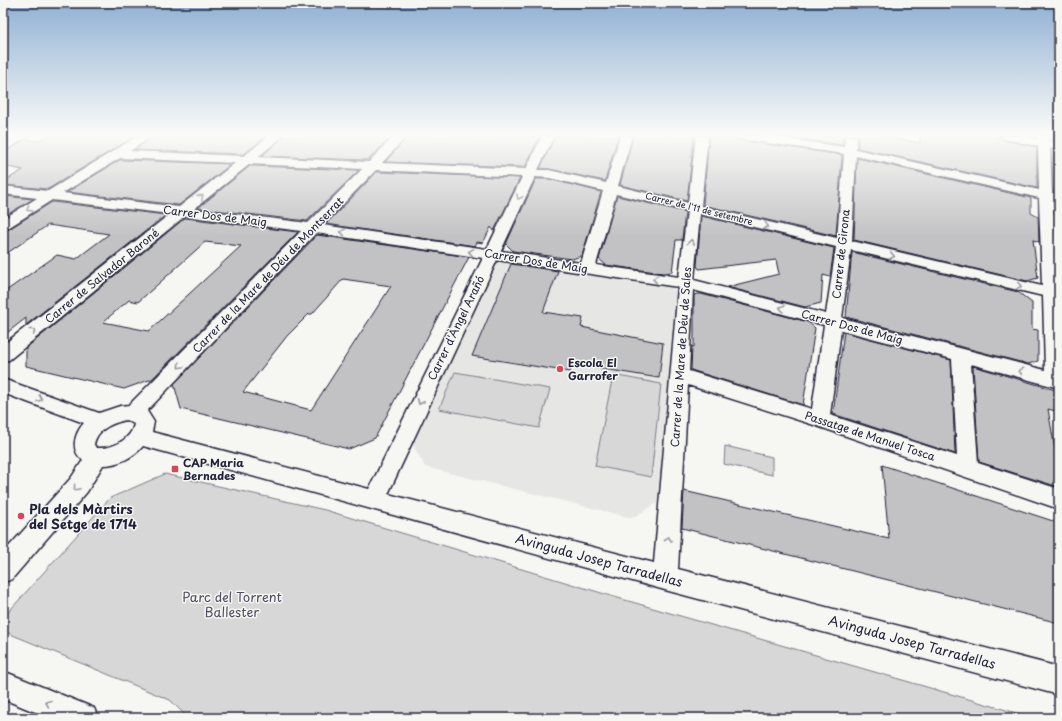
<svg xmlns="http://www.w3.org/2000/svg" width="1062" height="721" font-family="'Playpen Sans',sans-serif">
	<rect width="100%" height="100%" fill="#f6f6f2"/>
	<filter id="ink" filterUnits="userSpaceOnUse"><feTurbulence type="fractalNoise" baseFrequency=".025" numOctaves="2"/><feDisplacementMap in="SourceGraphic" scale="8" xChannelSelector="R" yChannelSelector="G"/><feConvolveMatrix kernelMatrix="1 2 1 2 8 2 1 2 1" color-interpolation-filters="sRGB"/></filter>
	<g filter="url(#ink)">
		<!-- built -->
		<path fill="#e6e6e4" d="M505 261 663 284 679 292 657 503 632 518 425 467 413 445 497 263Z"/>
		<!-- green -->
		<path fill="#d7d7d7" stroke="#7c7c89" d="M455 372 550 389 539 428 439 409Z
			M613 375 661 384 651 477 595 466Z
			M725 446 772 457V475L724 464Z
			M165 474 325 510 618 598 1034 718H188L170 700 3 631V618L110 498Z"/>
		<!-- building -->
		<path fill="#c2c2c4" stroke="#22223b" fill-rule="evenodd" d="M46 136H135L48 189 3 185V182L23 170 3 166V153L26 139 38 141Z
			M153 136 225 137 266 136 244 154 135 150Z
			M284 136H392L368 160 262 156Z
			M408 136H540L525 167 385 162Z
			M555 136H618L605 181 549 169 540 168Z
			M633 136H694L687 201 620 185Z
			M709 136H732L739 140 842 155 836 236 703 205Z
			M779 136H843V145Z
			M858 136H883L920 143V136H997L1004 140 1037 147V188L858 148Z
			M1052 150 1059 151V192H1053Z
			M857 158 1031 198V213L1038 217 1039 242 1033 240 1038 278 1027 281 854 240Z
			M120 160 231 164 179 205 67 192Z
			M250 166 359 170 307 221 198 208Z
			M377 172 520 178 494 231 491 227 483 243 477 242 475 246 326 224Z
			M536 179H549L601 192 582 256 572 259 513 251 506 244Z
			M3 196 33 199 3 217Z
			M617 196 685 212 682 240H676L672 272 663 273 606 265 599 259Z
			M52 202 166 215 26 325V318L3 336V293L57 255 76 259 109 234 48 225 3 256V230L9 229Z
			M701 216 834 248 830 277 823 275 821 303 805 307 727 287 779 274 776 260 699 269 697 266Z
			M185 218 298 232 152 379 124 389 26 366V348ZM205 242 241 246 149 331 103 322 129 300 138 302Z
			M317 235 469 257 375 438 349 449 181 409 174 384ZM343 279 391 286 311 410 243 392 287 336 309 314H312Z
			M852 252 1018 292 1032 303V329L1038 330V361L1028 364 846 317Z
			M511 264 558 271 543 312 583 318 581 327 663 343 659 378 572 364 570 372 472 356Z
			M697 294H701L808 322 815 328 803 405 691 370 692 346 694 347V295Z
			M844 332 951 360 955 454 833 414Z
			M973 366 1059 391V412L1048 409 1056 455 1059 456V487L979 462Z
			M882 465 1059 523V623L682 528 684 491 889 539Z"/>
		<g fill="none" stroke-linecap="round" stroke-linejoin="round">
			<!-- minor casing -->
			<g stroke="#22223b" stroke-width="3">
				<path id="minor" d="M14 136H29L3 152V143Z
					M138 136H152L130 151 244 156 269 136H283L258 157 369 162 394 136H407L382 163 526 169 542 136H554L538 170H549L606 183 620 136H632L618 186 688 203 696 136H708L701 206 837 238 844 154 739 139 733 136H767L844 147 845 136H857L856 149 1039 190 1038 146 1004 139 998 136H1025L1037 139V136H1049V141L1059 142V150L1050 148 1052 193 1059 194V202L1053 201 1059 290V388L971 364 978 463 1059 489V509L817 426 688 385 678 569 1059 667V695L665 590 143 446C134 457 118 465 103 465L87 492 12 579 3 583V553L71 478 83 460C70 451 74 434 84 423L3 393V379L99 413 120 406 129 405 301 231 185 216 9 360 3 361V345L170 214 52 200 8 228 3 229V219L37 198 3 194V186L48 191ZM856 156 1039 198 1042 286 852 241ZM120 158 235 163 179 207 63 193ZM250 164 362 169 308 223 194 209ZM376 170 522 177 487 249 323 225ZM535 177 549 178 603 191 581 263 501 251ZM616 194 687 211 679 277 596 265ZM700 214 836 247 826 314 694 280ZM316 233 483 258 369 489 152 432 154 422 147 411ZM851 250 1043 296 1045 370 842 318ZM497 260 678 287 654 563 388 494ZM693 290 824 325 812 409 689 371ZM841 330 952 359 957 456 830 415ZM126 420 134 424C131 440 112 449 97 448L94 445C96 430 112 423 126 420Z
					M3 671 94 708 98 718H50L3 699Z"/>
			</g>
			<!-- minor -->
			<use href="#minor" fill="#f6f6f2" fill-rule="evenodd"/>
		</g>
		<!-- one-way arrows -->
		<defs><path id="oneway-chevron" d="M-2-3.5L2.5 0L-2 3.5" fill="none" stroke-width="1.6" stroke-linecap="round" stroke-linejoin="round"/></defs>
		<g stroke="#9797a0">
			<use href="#oneway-chevron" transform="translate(201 197) rotate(-39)"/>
			<use href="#oneway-chevron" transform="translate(519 197) rotate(116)"/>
			<use href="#oneway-chevron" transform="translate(29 209) rotate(148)"/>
			<use href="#oneway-chevron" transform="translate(766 226) rotate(14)"/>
			<use href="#oneway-chevron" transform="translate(343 232) rotate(-171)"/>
			<use href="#oneway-chevron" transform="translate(691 242) rotate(-83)"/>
			<use href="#oneway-chevron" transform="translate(471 252) rotate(-171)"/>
			<use href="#oneway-chevron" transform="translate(892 256) rotate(13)"/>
			<use href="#oneway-chevron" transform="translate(655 279) rotate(-172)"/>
			<use href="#oneway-chevron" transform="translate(1019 286) rotate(13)"/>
			<use href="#oneway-chevron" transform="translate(782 308) rotate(-165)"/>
			<use href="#oneway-chevron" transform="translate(33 331) rotate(-39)"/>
			<use href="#oneway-chevron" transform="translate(180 366) rotate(134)"/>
			<use href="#oneway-chevron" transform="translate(1021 371) rotate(-165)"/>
			<use href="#oneway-chevron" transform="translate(40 399) rotate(20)"/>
			<use href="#oneway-chevron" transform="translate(420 402) rotate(115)"/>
			<use href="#oneway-chevron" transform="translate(76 488) rotate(130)"/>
			<use href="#oneway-chevron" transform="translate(668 539) rotate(-86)"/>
			<use href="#oneway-chevron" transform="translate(48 703) rotate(-158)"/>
		</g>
	</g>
	<!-- sky -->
	<linearGradient id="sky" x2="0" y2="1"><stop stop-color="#90b1d3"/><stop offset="0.57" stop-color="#fbfbf9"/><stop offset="1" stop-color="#fbfbf9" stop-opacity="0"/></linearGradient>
	<rect width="1062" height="237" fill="url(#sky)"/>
	<!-- markers -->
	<g fill="#d1495b" stroke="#f6f6f2" stroke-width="1.5">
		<circle cx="560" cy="369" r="4"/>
		<rect x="171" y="465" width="8" height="8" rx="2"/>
		<circle cx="21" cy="516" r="4"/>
	</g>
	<g text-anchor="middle" stroke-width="3" stroke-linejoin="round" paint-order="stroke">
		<!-- far-street labels -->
		<g font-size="9" fill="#22223b" stroke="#f6f6f2">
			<text transform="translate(699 209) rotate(14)" y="3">Carrer de l'11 de setembre</text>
		</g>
		<!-- street labels -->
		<g font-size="11" fill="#22223b" stroke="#f6f6f2">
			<text transform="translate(215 216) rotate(7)" y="4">Carrer Dos de Maig</text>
			<text transform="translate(841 254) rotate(-84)" y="4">Carrer de Girona</text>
			<text transform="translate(536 261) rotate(9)" y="4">Carrer Dos de Maig</text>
			<text transform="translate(268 275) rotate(-46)" y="4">Carrer de la Mare de Déu de Montserrat</text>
			<text transform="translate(102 276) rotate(-39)" y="4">Carrer de Salvador Baroné</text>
			<text transform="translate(852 327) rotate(15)" y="4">Carrer Dos de Maig</text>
			<text transform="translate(456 328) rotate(-64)" y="4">Carrer d'Àngel Arañó</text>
			<text transform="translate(681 357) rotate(-86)" y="4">Carrer de la Mare de Déu de Sales</text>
			<text transform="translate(870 436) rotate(18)" y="4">Passatge de Manuel Tosca</text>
		</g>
		<!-- poi labels -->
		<g font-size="11" font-weight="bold" fill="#22223b" stroke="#f6f6f2" text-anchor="start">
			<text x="568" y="367">Escola El<tspan x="568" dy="13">Garrofer</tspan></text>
			<text x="183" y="467">CAP Maria<tspan x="183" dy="13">Bernades</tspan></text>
		</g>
		<!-- near-poi labels -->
		<g font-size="13" font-weight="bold" fill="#22223b" stroke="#f6f6f2" text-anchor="start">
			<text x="29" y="514">Pla dels Màrtirs<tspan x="29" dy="15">del Setge de 1714</tspan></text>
		</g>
		<!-- near-street labels -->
		<g font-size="13" fill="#22223b" stroke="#f6f6f2">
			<text transform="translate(599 560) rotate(15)" y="5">Avinguda Josep Tarradellas</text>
			<text transform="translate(912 642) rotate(15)" y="5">Avinguda Josep Tarradellas</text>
		</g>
		<!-- near-park labels -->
		<g font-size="13" fill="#4f4f62" stroke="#f6f6f2">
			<text x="232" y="602">Parc del Torrent<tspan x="232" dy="15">Ballester</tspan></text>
		</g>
	</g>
	<!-- margin -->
	<rect width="1062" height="721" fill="none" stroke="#f6f6f2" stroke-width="16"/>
	<rect x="8" y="8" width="1046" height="705" fill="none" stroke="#22223b" stroke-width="1.5" filter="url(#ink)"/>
</svg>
